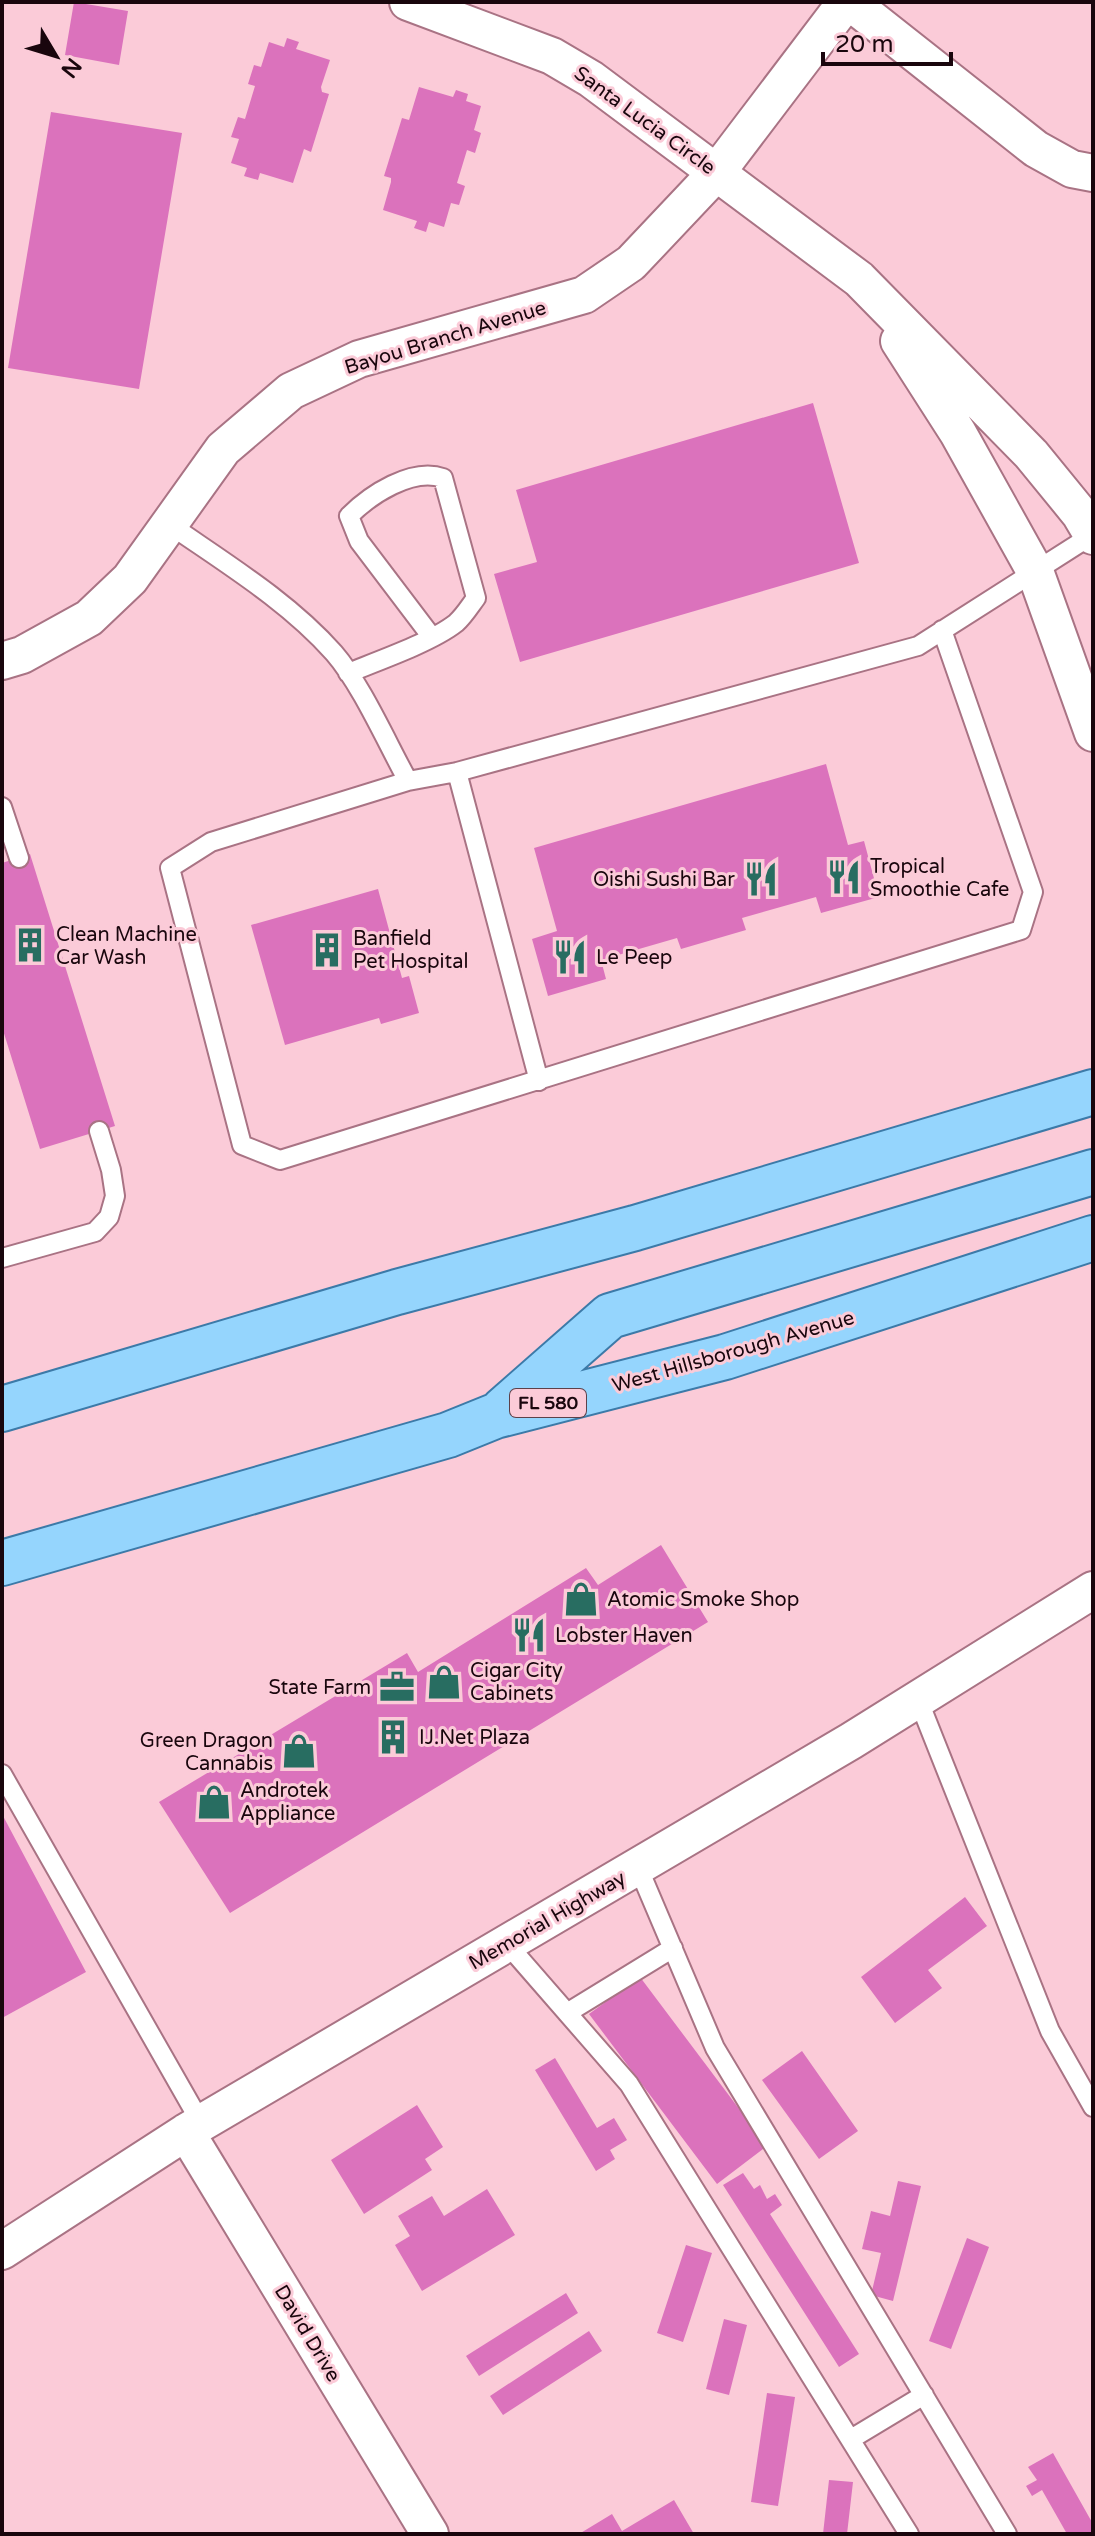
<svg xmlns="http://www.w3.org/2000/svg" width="1095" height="2536" font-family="'Varela Round',sans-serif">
	<rect width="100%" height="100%" fill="#fbcbd8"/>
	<!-- building -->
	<path fill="#db72bc" d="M74 2 128 11 119 65 65 55Z
		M287 38 299 42 296 49 330 60 321 87 322 92 329 94 311 152 304 149 293 183 260 173 258 180 244 176 247 168 231 163 239 139 231 137 238 117 245 119 255 86 248 84 254 65 261 67 269 42 284 47Z
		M419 87 453 97 456 90 468 94 466 101 481 106 474 130 481 133 475 153 467 150 457 183 465 186 459 205 451 203 444 227 429 222 426 232 414 228 417 221 383 210 391 182V178L384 176 402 118 409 120Z
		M51 112 182 133 139 389 8 368Z
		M813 403 859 563 520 662 494 574 537 562 516 490Z
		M826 764 848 845 864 841 879 897 821 913 816 897 742 918 746 930 681 949 677 938 601 960 606 979 548 996 532 939 557 931 534 848Z
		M30 854 115 1126 40 1149 2 1027V863Z
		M378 889 402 978 409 976 419 1013 381 1024 379 1018 285 1045 251 925Z
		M661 1545 708 1622 230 1913 159 1802 407 1653 418 1672 586 1568 598 1585Z
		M2 1814 86 1972 2 2018Z
		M965 1897 987 1926 928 1970 942 1988 895 2023 861 1977Z
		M640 1977 767 2146 717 2184 589 2014Z
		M802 2051 858 2131 819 2159 762 2080Z
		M555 2058 597 2128 614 2118 627 2140 610 2150 615 2159 596 2171 535 2070Z
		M417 2105 443 2147 425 2159 432 2170 364 2214 331 2160Z
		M743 2173 754 2189 760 2185 767 2199 775 2194 782 2205 770 2214 859 2354 839 2367 723 2185Z
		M898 2181 921 2186 893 2301 871 2295 881 2253 862 2249 871 2211 890 2216Z
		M487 2189 515 2235 422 2291 395 2245 410 2236 398 2216 432 2196 444 2216Z
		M967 2238 989 2247 951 2349 929 2341Z
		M686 2245 712 2253 683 2342 657 2333Z
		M566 2293 578 2313 479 2376 466 2356Z
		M724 2319 747 2325 729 2395 706 2389Z
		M589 2331 602 2351 503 2415 490 2396Z
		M767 2393 795 2397 778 2506 751 2502Z
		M1053 2453 1093 2524V2534H1067L1042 2490 1032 2496 1026 2486 1037 2480 1028 2467Z
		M829 2480 853 2482 847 2534H823Z
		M674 2500 694 2534H579L612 2514 622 2531Z"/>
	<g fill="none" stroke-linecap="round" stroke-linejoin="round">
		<!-- lane casing -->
		<g stroke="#a97384" stroke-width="22">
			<path id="lane" d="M169 524C225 563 288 601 334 653 361 684 387 743 408 781L457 772 918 646 1092 535
				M348 673C378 661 432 642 456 623 464 616 470 606 476 598L443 478C412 467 370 495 349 516L359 541 431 636
				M457 772 539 1081
				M408 781 211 842 170 868 242 1145 280 1160 1021 930 1033 892 942 630
				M2 807 19 858
				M2 1258 95 1232 109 1217 115 1196 111 1170 99 1131
				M918 1699 1050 2031 1093 2107
				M2 1774 201 2123
				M638 1867 715 2048 1007 2534
				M507 1944 629 2084 909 2534
				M567 2013 673 1948
				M851 2439 924 2395"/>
		</g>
		<!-- street casing -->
		<g stroke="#a97384" stroke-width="40">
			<path id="street" d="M408 2 552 56 591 79 859 279 1031 454 1080 514 1093 536
				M850 2 1036 149 1072 169 1093 173
				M899 341 958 433 1035 571 1093 733
				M2 661 22 655 89 618 130 579 223 449 291 391 359 359 584 295 631 263 717 172 846 2
				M186 2132 430 2534
				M2 2251 186 2132 851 1741 1093 1590"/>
		</g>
		<!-- primary casing -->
		<g stroke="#3c7aa8" stroke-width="48">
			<path id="primary" d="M2 1409 397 1292 635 1228 1093 1092
				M503 1410 610 1316 1093 1172
				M2 1563 448 1435 495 1416 725 1357 1093 1238"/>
		</g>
		<!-- lane -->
		<use href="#lane" stroke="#fff" stroke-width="18"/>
		<!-- street -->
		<use href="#street" stroke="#fff" stroke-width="36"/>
		<!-- primary -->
		<use href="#primary" stroke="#95d5fd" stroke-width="44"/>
	</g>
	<!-- icons -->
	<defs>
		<g id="restaurant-bare" transform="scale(2.76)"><path d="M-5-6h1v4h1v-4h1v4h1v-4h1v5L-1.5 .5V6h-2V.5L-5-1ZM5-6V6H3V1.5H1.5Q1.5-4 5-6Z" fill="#286d61" stroke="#fbcbd8" stroke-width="2.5" paint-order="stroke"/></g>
		<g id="building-bare" transform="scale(2.76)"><path d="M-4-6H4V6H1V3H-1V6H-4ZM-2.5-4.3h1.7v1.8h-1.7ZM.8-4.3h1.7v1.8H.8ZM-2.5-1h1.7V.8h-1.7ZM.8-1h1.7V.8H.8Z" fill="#286d61" stroke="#fbcbd8" stroke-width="2.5" paint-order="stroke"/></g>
		<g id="shop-bare" transform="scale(2.76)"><path d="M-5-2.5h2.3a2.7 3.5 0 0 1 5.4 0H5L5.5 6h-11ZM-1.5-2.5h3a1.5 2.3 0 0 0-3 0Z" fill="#286d61" stroke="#fbcbd8" stroke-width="2.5" paint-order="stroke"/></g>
		<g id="office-bare" transform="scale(2.76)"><path d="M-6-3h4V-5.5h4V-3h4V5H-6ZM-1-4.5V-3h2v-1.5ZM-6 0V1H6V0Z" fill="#286d61" stroke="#fbcbd8" stroke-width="2.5" paint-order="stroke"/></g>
	</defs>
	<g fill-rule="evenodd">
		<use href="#restaurant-bare" x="844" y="877"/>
		<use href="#restaurant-bare" x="761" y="879"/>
		<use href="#building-bare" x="30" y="945"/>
		<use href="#building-bare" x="327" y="950"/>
		<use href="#restaurant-bare" x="570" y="957"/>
		<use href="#shop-bare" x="581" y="1599"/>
		<use href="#restaurant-bare" x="529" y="1635"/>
		<use href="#shop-bare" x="444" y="1682"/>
		<use href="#office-bare" x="397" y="1687"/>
		<use href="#building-bare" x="393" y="1737"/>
		<use href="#shop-bare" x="299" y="1751"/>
		<use href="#shop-bare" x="214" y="1802"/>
	</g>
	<g text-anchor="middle" stroke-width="6" stroke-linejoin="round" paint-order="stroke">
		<!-- shield labels -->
		<rect fill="#fbcbd8" stroke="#5d414a" stroke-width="2" x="510" y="1389" width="76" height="28" rx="6"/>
		<g font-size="18" font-weight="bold" fill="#19060d">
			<text x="548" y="1409">FL 580</text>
		</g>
		<!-- street labels -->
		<g font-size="20" fill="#19060d" stroke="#fbcbd8">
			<text transform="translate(645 120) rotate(36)" y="7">Santa Lucia Circle</text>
			<text transform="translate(445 337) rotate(-17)" y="7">Bayou Branch Avenue</text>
			<text transform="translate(733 1351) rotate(-16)" y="7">West Hillsborough Avenue</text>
			<text transform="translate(547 1920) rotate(-30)" y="7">Memorial Highway</text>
			<text transform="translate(308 2333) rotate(59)" y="7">David Drive</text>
		</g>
		<!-- poi labels -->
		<g font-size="20" fill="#19060d" stroke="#fbcbd8" text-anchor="start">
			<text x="870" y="873">Tropical<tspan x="870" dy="23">Smoothie Cafe</tspan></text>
			<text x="735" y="886" text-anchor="end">Oishi Sushi Bar</text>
			<text x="56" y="941">Clean Machine<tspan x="56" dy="23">Car Wash</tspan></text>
			<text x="353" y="945">Banfield<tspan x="353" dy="23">Pet Hospital</tspan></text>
			<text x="596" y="964">Le Peep</text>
			<text x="607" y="1606">Atomic Smoke Shop</text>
			<text x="555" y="1642">Lobster Haven</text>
			<text x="470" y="1677">Cigar City<tspan x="470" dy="23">Cabinets</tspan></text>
			<text x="371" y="1694" text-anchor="end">State Farm</text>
			<text x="419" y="1744">IJ.Net Plaza</text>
			<text x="273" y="1747" text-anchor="end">Green Dragon<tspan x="273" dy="23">Cannabis</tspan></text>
			<text x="240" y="1797">Androtek<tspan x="240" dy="23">Appliance</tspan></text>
		</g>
	</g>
	<!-- border -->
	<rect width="1095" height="2536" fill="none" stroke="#19060d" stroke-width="8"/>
	<!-- north arrow -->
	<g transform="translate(56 56) rotate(128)" stroke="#fbcbd8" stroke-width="6" paint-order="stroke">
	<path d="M0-6L14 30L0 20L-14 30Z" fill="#19060d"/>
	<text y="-12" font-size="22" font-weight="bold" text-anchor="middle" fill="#19060d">N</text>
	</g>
	<!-- scale -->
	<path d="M823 52v12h128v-12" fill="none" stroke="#19060d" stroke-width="4"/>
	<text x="835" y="52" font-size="24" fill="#19060d" stroke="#fbcbd8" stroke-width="6" paint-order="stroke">20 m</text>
</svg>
